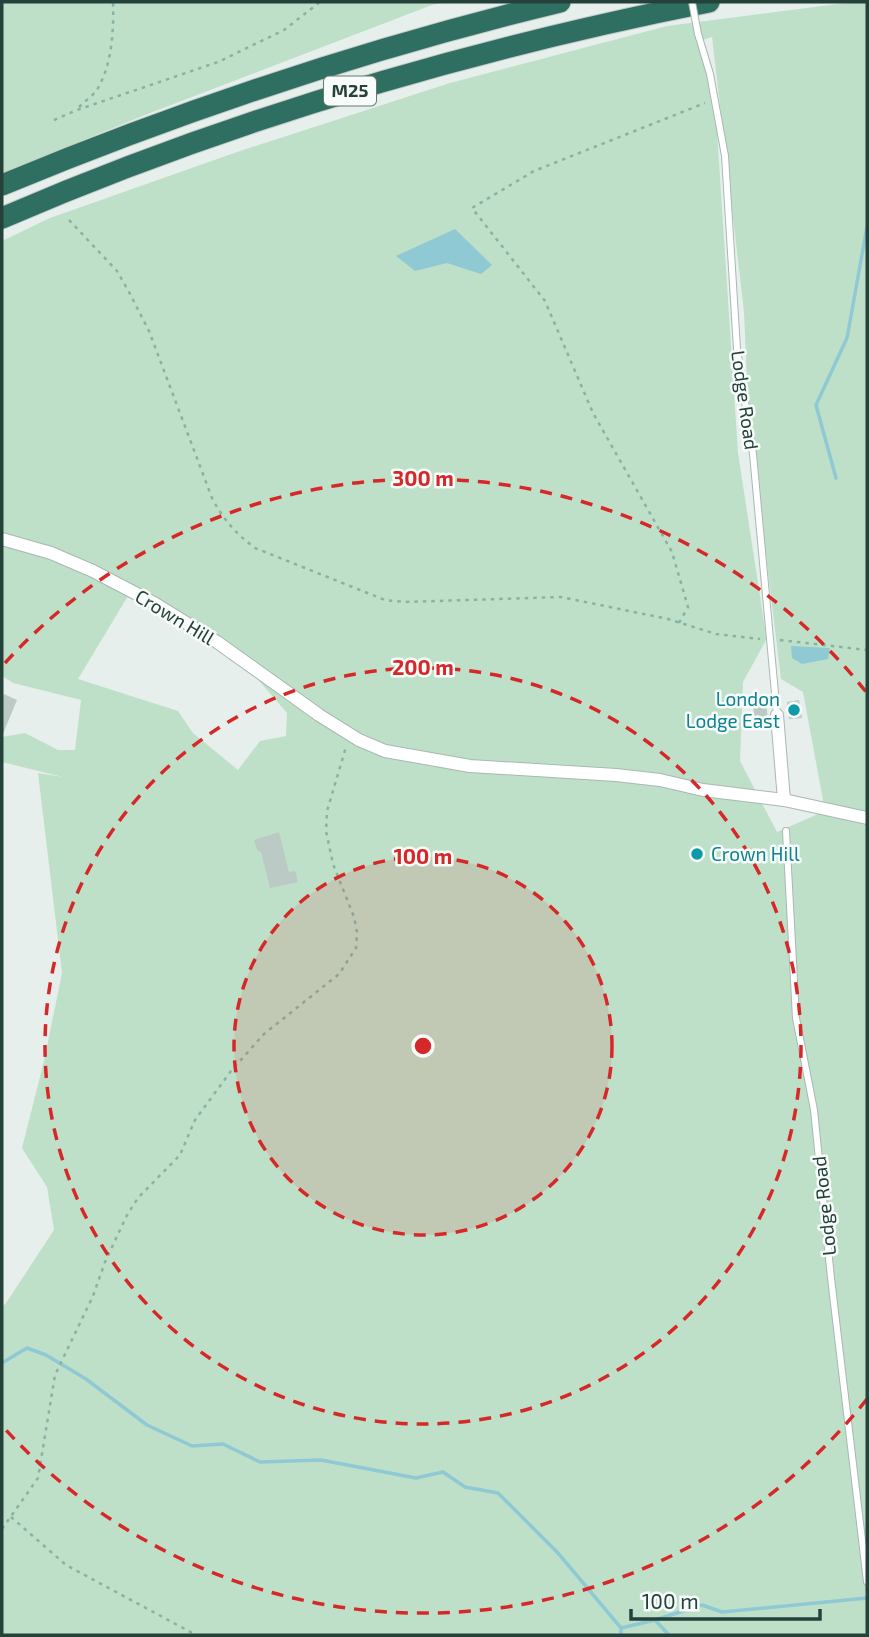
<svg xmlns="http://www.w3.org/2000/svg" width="869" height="1637" font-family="'Exo 2',sans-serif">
	<rect width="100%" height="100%" fill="#e6efeb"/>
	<!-- green -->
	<path fill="#bfe0c8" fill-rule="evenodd" d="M2 2H447L432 5 145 115 2 173Z
		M853 2H867V1635H2V1307L6 1303 54 1230 47 1187 22 1148 44 1061 62 973 38 773 63 777 2 762V737L25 733 58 750H75L81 700 13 683 2 676V241L50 218 237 152 450 83 667 26ZM712 37 744 312 750 451 764 539 781 679 803 692 825 811 777 832 740 761 743 682 766 640V635L738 453 715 100 699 41ZM131 591 240 659 287 713 286 736 260 741 238 770 193 733 178 711 78 679Z"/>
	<!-- water -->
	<path fill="#8ec9d4" d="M455 229 492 265 481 274 447 263 415 271 396 256Z
		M791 646 830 648 828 659 802 664 792 658Z"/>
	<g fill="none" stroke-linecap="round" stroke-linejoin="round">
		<!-- stream -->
		<path stroke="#8ec9d4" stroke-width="3.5" d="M836 478 816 405 847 338 867 227
			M2 1363 27 1348 46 1355 86 1379 147 1425 192 1446 223 1444 260 1462 321 1460 416 1478 443 1472 465 1487 498 1493 558 1553 621 1628V1635
			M655 1620 702 1605 722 1612 867 1598
			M621 1628 655 1620 669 1635"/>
	</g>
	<!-- building -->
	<path fill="#bbcac4" d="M4 694 17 700 2 736V700Z
		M799 700 802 718 789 719 787 702Z
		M766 704 768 720 755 721 753 706Z
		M279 832 289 872 295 871 298 882 270 888 261 852 257 850 254 840Z"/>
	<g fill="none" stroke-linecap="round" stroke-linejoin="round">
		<!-- service casing -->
		<g stroke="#a8b8b2" stroke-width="8">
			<path id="service" d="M698 34 710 74 725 156 737 349 753 454 777 715
				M786 831 796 1018 814 1110 831 1278 867 1582"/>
		</g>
		<!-- minor casing -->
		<g stroke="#a8b8b2" stroke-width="14">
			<path id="minor" d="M2 539 51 553 93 571 154 603 217 642 319 715 359 740 385 751 470 766 616 775 660 780 703 790 784 800 867 818
				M777 715 784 800"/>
		</g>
		<!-- motorway casing -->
		<g stroke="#c2cac8" stroke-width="23">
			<path id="motorway" d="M2 185C183 110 369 48 560 2
				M2 218C229 120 467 50 709 2"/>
		</g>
		<!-- path -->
		<path stroke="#86b3a5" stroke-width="2.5" stroke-dasharray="3.5 5" stroke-linecap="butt" d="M79 107C85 101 94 95 98 88 112 64 114 29 113 2
			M54 120 77 110 218 62 284 30 320 2
			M69 220 117 271 129 292 149 331 212 498C223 519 236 534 255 548L385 600 405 602 561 597 668 619 716 634 760 639
			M679 623 688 607 672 552 593 413 545 301 472 208 534 171 705 103
			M780 640 867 650
			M11 1517 66 1565 196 1635
			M2 1529 38 1478 55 1375 93 1296 105 1262 127 1215 138 1198 180 1155 195 1120 231 1071 264 1034 339 974 356 948 357 932 354 917 333 864 326 831 327 811 346 747"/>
		<!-- service -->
		<use href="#service" stroke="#fff" stroke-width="6"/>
		<!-- minor -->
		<use href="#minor" stroke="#fff" stroke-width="12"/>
		<!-- motorway -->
		<use href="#motorway" stroke="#2f6f62" stroke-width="21"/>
		<!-- service-bridge casing -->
		<g stroke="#a8b8b2" stroke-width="8" stroke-linecap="butt">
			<path id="service-bridge" d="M692 2 698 34"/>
		</g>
		<!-- service-bridge -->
		<use href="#service-bridge" stroke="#fff" stroke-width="6"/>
	</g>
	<!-- distance rings -->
	<circle cx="423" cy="1046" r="189" fill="#d62828" fill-opacity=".12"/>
	<g fill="none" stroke="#d62828" stroke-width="3.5" stroke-dasharray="12 9">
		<circle cx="423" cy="1046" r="189"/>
		<circle cx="423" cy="1046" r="378"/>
		<path d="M867 1399A567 567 0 0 1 5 1429M5 663A567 567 0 0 1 867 693"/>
	</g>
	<!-- markers -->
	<g fill="#0f9aa8" stroke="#f7fbf9" stroke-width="2.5">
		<circle cx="794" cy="710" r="7"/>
		<circle cx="697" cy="854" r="7"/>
	</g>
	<g text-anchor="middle" stroke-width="5" stroke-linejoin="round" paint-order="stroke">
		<!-- shield labels -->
		<rect fill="#f7fbf9" stroke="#637a73" stroke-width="2" x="324" y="76.5" width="52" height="29" rx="5"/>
		<g font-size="18" font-weight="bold" fill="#24423a">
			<text x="350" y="97">M25</text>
		</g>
		<!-- street labels -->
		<g font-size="19" fill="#24423a" stroke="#f7fbf9">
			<text transform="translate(745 400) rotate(82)" y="7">Lodge Road</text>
			<text transform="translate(175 617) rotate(31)" y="7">Crown Hill</text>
			<text transform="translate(824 1206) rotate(-96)" y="7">Lodge Road</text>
		</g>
		<!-- culture labels -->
		<g font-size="19" fill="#0d838f" stroke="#f7fbf9" text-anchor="end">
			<text x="780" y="706">London<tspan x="780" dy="22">Lodge East</tspan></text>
			<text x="711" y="861" text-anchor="start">Crown Hill</text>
		</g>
	</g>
	<circle cx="423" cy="1046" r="10" fill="#d62828" stroke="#f7fbf9" stroke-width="3.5"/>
	<g font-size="21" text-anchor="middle" font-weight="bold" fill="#d62828" stroke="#f7fbf9" stroke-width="5" stroke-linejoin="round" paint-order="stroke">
		<text x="423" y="486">300 m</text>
		<text x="423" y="675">200 m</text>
		<text x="423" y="864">100 m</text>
	</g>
	<!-- border -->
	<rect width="869" height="1637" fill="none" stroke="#24423a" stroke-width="7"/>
	<!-- scale -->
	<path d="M631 1609v10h189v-10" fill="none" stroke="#24423a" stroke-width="3.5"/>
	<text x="642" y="1609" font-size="21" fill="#24423a" stroke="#f7fbf9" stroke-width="5" paint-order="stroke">100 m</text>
</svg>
